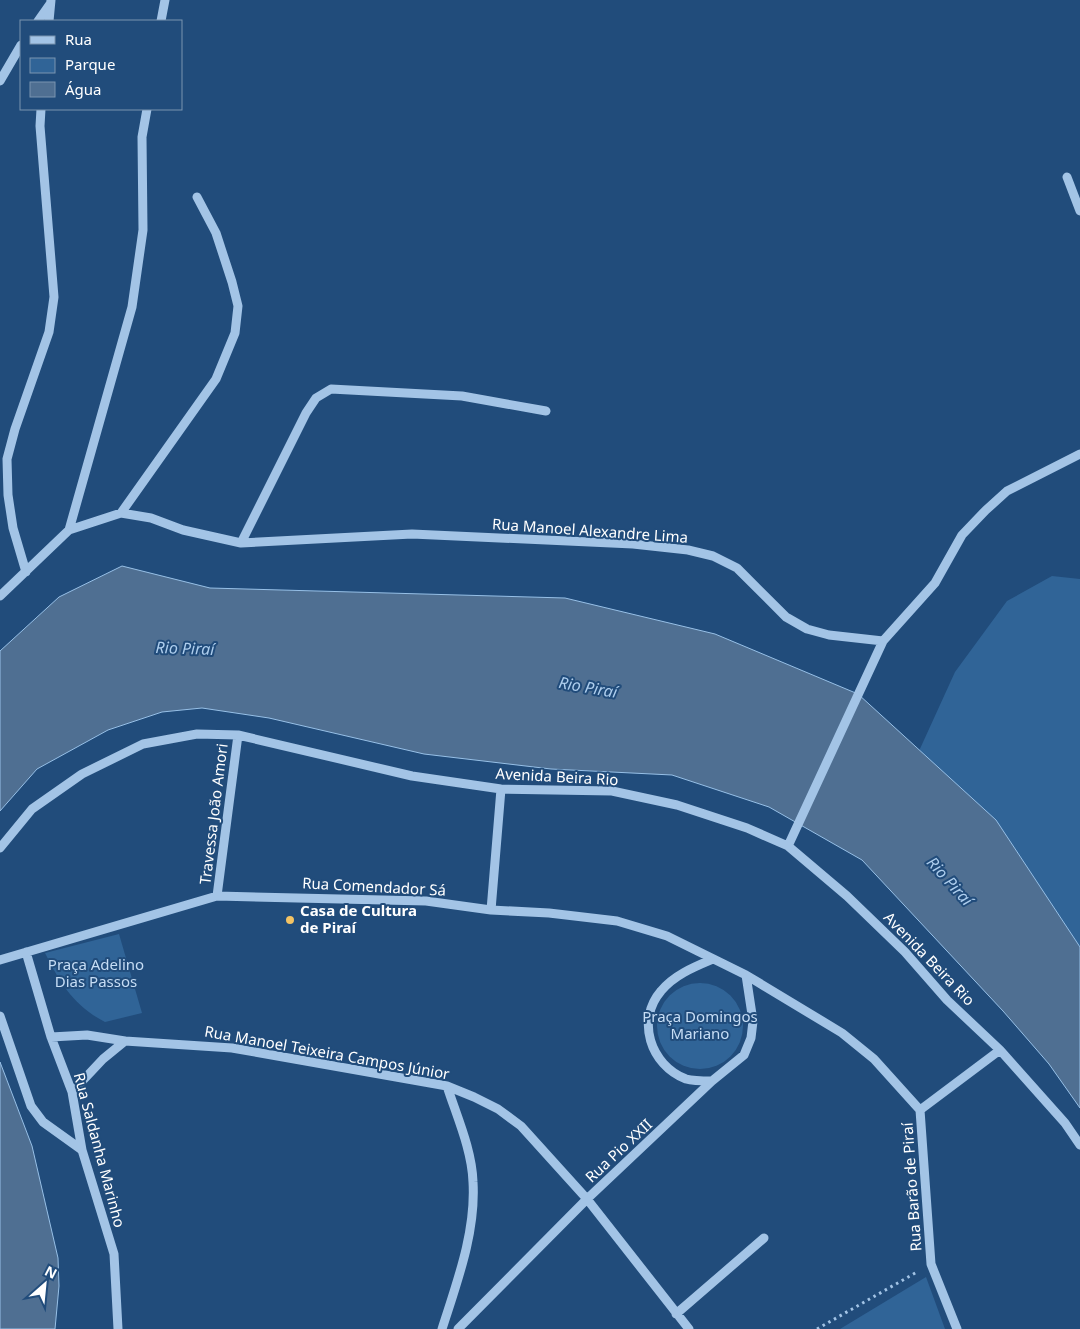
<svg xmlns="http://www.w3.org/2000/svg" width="1080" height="1329" font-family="'Noto Sans',sans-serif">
	<rect width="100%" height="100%" fill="#214c7b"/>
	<!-- green -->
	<path fill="#306497" d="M1052 576 1080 579V947L996 820 919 751 955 672 1007 601Z
		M119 934 142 1013 105 1022C74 1006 60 983 45 953Z
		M657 1026a43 43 0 1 1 86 0a43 43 0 1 1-86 0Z
		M926 1277 945 1329H840Z"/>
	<!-- water -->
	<path fill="#4f6f92" stroke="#97c0e7" d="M122 566 210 588 565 598 715 634 858 694 996 820 1080 947V1108L1049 1064 1003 1011 862 860 769 807 672 775 551 769 424 754 269 718 202 708 162 712 108 730 37 769 0 811V651L59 597Z
		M0 1062 32 1146 58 1258 59 1286 55 1329H0Z"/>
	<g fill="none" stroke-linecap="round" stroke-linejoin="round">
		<!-- path -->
		<path stroke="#a3c4e6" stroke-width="3" stroke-dasharray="2.5 4" stroke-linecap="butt" d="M817 1329 917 1272"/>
		<!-- minor -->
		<path stroke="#a3c4e6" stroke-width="9" d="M38 21 50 4
			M49 21 51 0
			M161 21 165 0
			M0 81 21 45
			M1067 177 1080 211
			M121 513 216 379 235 333 238 306 232 282 216 233 197 197
			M69 530 132 307 143 230 142 137 147 109
			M241 543 306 413 316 398 331 389 462 396 546 411
			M26 572 13 528 8 495 7 459 15 429 49 332 54 297 40 126 41 109
			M0 596 69 530 121 513 151 518 183 530 241 543 412 534 633 544 688 550 713 556 737 568 786 617 807 629 829 635 883 641
			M788 846 883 641 935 583 962 535 986 510 1007 491 1080 454
			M0 848 32 809 82 774 143 744 197 734 238 735 412 776 501 789 612 791 677 805 747 828 788 846 847 896 905 952 947 1000 1000 1050 1065 1123 1080 1145
			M217 896 238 735
			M491 910 501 789
			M26 952 51 1037 72 1092 82 1150 114 1254 118 1329
			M0 960 217 896 426 901 491 910 549 913 617 921 667 936 746 975 842 1033 874 1059 920 1110 931 1264 957 1329
			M0 1016 31 1106 43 1122 82 1150
			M51 1037 87 1035 125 1041
			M712 1081C704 1081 693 1081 686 1079 650 1065 636 1020 661 991 674 975 694 967 713 959
			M72 1092 103 1059 125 1041 232 1048 447 1086 474 1097 498 1109 521 1126 587 1199 689 1329
			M920 1110 1000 1050
			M676 1314 764 1238
			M442 1329C457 1282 476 1232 473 1182 472 1150 457 1117 447 1086
			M458 1329 587 1199 712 1081 744 1055 751 1038 753 1021 746 975"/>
	</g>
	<!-- markers -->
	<circle fill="#f3c364" stroke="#214c7b" stroke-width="2" cx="290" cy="920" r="5"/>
	<g text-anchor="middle" stroke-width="4" stroke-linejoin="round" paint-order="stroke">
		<!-- street labels -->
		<g font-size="15" fill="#fff" stroke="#214c7b">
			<text transform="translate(590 531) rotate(4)" y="5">Rua Manoel Alexandre Lima</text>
			<text transform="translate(557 777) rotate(3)" y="5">Avenida Beira Rio</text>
			<text transform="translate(214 814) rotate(-83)" y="5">Travessa João Amori</text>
			<text transform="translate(374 887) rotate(3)" y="5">Rua Comendador Sá</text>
			<text transform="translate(929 959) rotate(46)" y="5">Avenida Beira Rio</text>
			<text transform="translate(327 1053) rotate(10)" y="5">Rua Manoel Teixeira Campos Júnior</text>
			<text transform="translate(99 1150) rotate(75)" y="5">Rua Saldanha Marinho</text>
			<text transform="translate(619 1151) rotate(-43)" y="5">Rua Pio XXII</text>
			<text transform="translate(912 1187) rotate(-94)" y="5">Rua Barão de Piraí</text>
		</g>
		<!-- poi labels -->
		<g font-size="15" font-weight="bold" fill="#fff" stroke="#214c7b" text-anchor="start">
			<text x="300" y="916">Casa de Cultura<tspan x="300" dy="17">de Piraí</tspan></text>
		</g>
		<!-- park labels -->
		<g font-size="15" fill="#c6ddf5" stroke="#214c7b">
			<text x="96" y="970">Praça Adelino<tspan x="96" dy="17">Dias Passos</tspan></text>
			<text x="700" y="1022">Praça Domingos<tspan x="700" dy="17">Mariano</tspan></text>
		</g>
		<!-- water labels -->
		<g font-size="16" font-style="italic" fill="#aeceee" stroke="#214c7b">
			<text transform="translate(185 648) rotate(2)" y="6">Rio Piraí</text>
			<text transform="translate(588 687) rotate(10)" y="6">Rio Piraí</text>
			<text transform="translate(950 881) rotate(48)" y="6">Rio Piraí</text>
		</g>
	</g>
	<!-- legend -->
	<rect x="20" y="20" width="162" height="90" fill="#214c7b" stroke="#7a94b0"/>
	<rect x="30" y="36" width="25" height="8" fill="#a3c4e6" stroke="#7a94b0"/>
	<text x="65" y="45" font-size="15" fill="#ffffff">Rua</text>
	<rect x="30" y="58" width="25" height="15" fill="#306497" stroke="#7a94b0"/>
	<text x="65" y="70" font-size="15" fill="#ffffff">Parque</text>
	<rect x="30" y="82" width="25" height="15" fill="#4f6f92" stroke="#7a94b0"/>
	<text x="65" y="95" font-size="15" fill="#ffffff">Água</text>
	<!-- north arrow -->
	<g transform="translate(45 1284) rotate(27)" stroke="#214c7b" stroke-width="4" paint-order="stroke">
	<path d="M0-4L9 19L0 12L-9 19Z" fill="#ffffff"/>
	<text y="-8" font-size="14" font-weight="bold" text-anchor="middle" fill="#ffffff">N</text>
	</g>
</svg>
